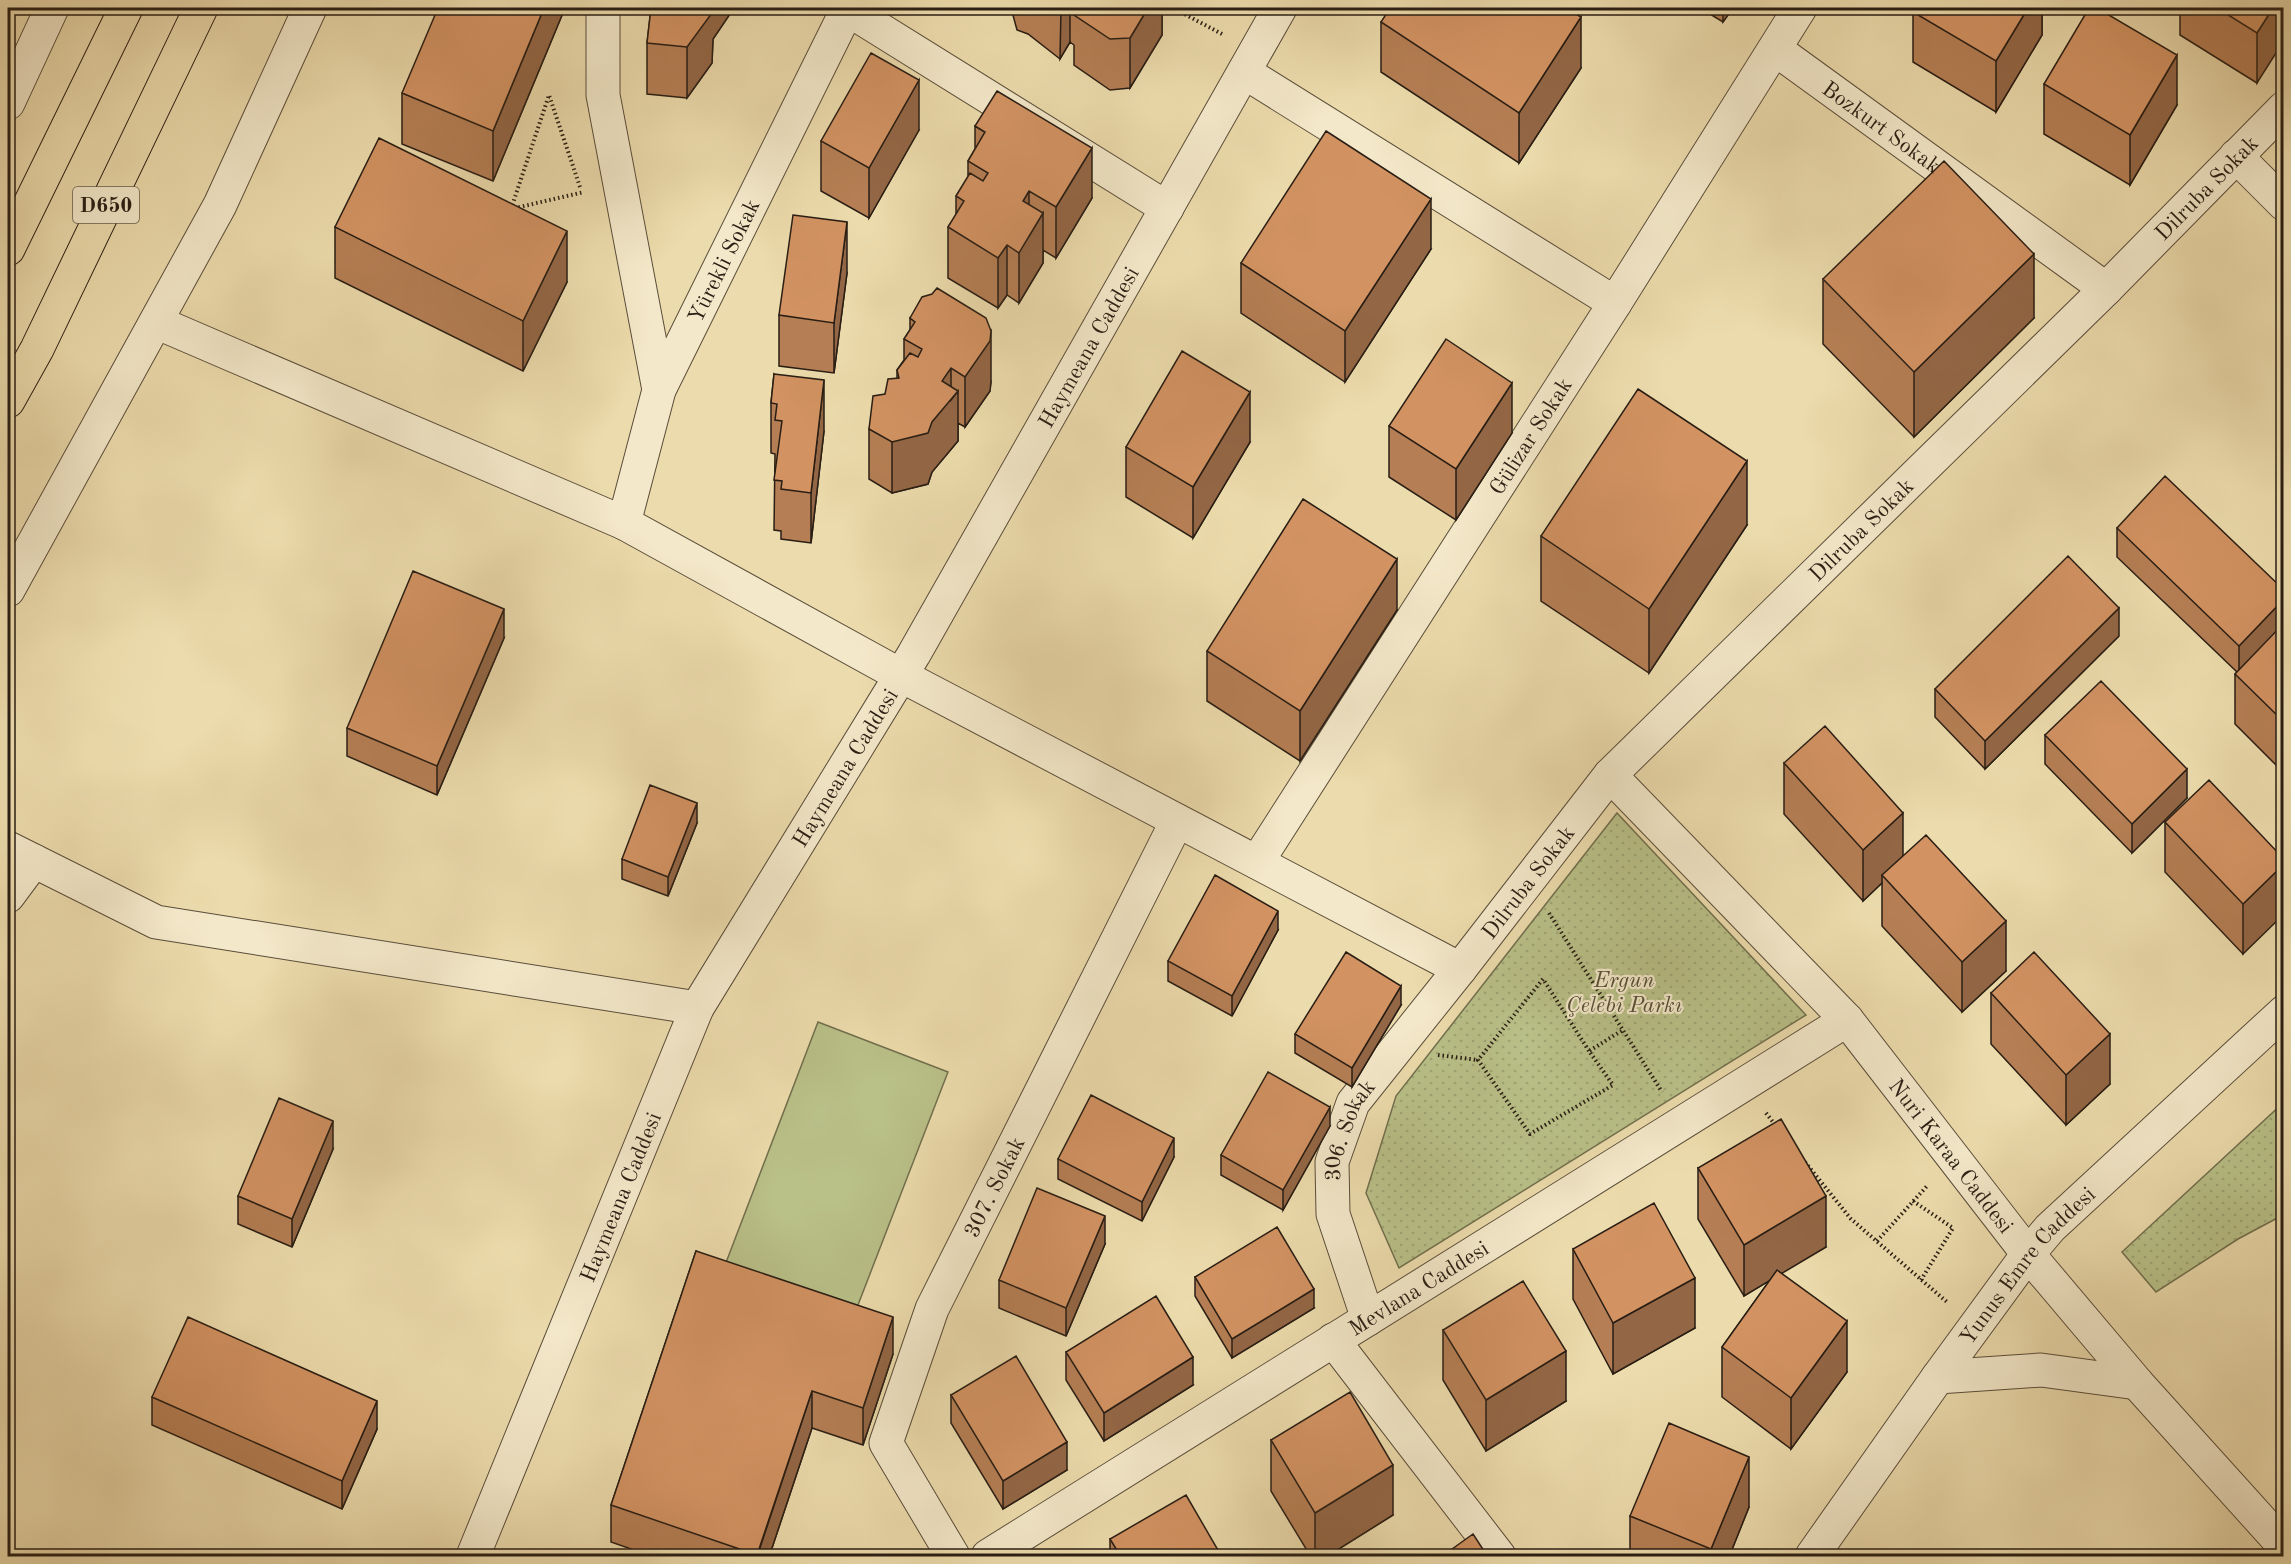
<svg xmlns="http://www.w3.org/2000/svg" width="2291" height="1564" font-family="'Old Standard TT',serif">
	<defs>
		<pattern id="park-dots" width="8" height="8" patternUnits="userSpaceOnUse" patternTransform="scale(1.5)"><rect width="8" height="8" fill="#b9c088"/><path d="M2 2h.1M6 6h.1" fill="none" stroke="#9fa574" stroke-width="1.8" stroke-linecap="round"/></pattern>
	</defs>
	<rect width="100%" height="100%" fill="#ecdbac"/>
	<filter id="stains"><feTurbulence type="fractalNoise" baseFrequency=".00333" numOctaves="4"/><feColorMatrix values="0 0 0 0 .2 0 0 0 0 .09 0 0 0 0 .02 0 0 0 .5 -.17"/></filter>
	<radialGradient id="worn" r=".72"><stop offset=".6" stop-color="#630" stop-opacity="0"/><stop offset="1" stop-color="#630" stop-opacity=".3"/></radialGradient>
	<!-- grass -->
	<path fill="#b9c088" stroke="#716f4e" stroke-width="1.5" d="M818 1022 948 1072 851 1323 722 1273Z"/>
	<!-- park -->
	<path fill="url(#park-dots)" stroke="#716f4e" stroke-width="1.5" d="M1617 813 1806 1015 1399 1268 1366 1193 1396 1096Z
		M2283 1103V1215L2238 1239 2156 1292 2122 1252Z"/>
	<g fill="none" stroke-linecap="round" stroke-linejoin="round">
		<!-- minor casing -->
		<g stroke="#5a4d3a" stroke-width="35">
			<g id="minor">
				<path d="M603 8V95L659 390"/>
				<path d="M847 9 1167 208"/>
				<path id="s1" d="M1775 49 2106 289"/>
				<path d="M1244 72 1615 303"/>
				<path d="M8 103 52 8"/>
				<path d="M2236 156 2284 204"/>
				<path d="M156 322 624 523 900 675 1460 969"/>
				<path id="s2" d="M624 523 659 390 848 8"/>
				<path d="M8 590 220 205 310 8"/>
				<path id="s3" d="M1610 775 1847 1020 2028 1254 2137 1383 2284 1546"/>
				<path d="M8 848 156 922 697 1008"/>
				<path id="s4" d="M1257 862 1615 303 1800 8"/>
				<path d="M8 896 34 861"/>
				<path id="s5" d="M1368 1319 1333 1214 1332 1162 1353 1103 1460 969 1610 775 2106 289 2284 108"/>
				<path d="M1333 1340 1499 1556"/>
				<path d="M1938 1377 2041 1370 2137 1383"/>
				<path id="s6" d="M473 1556 697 1008 914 654 1280 8"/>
				<path id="s7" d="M953 1556 886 1443 932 1309 1177 821"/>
				<path id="s8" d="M988 1556 1847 1020"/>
				<path id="s9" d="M1812 1556 1938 1377 2028 1254 2050 1228 2284 1012"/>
			</g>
		</g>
		<!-- trunk casing -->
		<g stroke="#291e14" stroke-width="35">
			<path id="trunk" d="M8 249 126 8
				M8 401 37 349 201 8"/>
		</g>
		<!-- path -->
		<path stroke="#291e14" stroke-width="4" stroke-dasharray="1.5 3" stroke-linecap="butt" d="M1173 8 1222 34
			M580 187 549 95 511 209 584 192
			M1549 913 1662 1092
			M1589 1051 1543 979 1478 1060 1530 1134 1613 1085 1589 1051 1623 1030
			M1438 1055 1478 1060
			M1766 1113 1776 1126
			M1805 1162 1851 1219 1947 1302
			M1913 1201 1953 1228 1921 1280
			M1877 1241 1928 1185"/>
		<!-- minor -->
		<use href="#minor" stroke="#f3e8c9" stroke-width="33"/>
		<!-- trunk -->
		<use href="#trunk" stroke="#ecdbac" stroke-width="33"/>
	</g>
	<!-- wall -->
	<path fill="#b57e54" stroke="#291e14" stroke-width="1.5" d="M565 8 493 181 402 144V93Z
		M651 8H734L713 39 712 63 687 98 647 94V43Z
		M1011 8H1162V35L1130 88 1110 90 1074 65V45L1070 42 1060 59 1028 34 1017 30Z
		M1700 8H1733L1723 22Z
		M2042 8V35L1996 112 1913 62V12Z
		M2180 8H2283L2257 83 2180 35Z
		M1381 22 1581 68 1519 163 1381 72Z
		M2044 84 2177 105 2130 185 2044 134Z
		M975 126 1092 198 1056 258 1043 250V263L1019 303 1007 295 998 308 948 278V227L956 215V196L968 177V161L975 149Z
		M919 130 869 218 821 191V141Z
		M335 227 567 282 523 371 335 278Z
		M1431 249 1345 382 1241 313V263Z
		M847 273 834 373 779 366V315Z
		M1823 279 2034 318 1914 437 1823 344Z
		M910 318 991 381 990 391 965 427 958 423V441L932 472 928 484 892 493 869 479V429L885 394 897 378V370L904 360V339L910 330Z
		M774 374 824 431 811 543 781 539V531L774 530 775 454 771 453V403Z
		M2283 396V436L2282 434V398Z
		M1389 426 1512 433 1456 520 1389 477Z
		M1250 442 1193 538 1126 497V447Z
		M1747 525 1649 673 1541 601V536Z
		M2117 528 2283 589V772L2235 724V674L2237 672 2117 557Z
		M1397 610 1300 761 1207 701V651Z
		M2119 636 1985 769 1935 717V689Z
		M504 638 437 795 347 756V728Z
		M2045 735 2187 798 2132 853 2045 764Z
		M1784 763 1903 856 2006 971 1962 1012 1882 926V883L1863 901 1784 814Z
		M2165 822 2283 858 2243 954 2165 872Z
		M697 823 668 896 622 879V859Z
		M1278 930 1232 1016 1168 981V961Z
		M1991 993 2110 1084 2066 1125 1991 1044Z
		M1401 1005 1352 1087 1295 1053V1034Z
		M1330 1126 1283 1210 1221 1175V1155Z
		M333 1149 292 1247 238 1224V1196Z
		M1174 1157 1142 1221 1058 1179V1159Z
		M1698 1168 1826 1247 1781 1273 1847 1372 1791 1449 1722 1397V1347L1770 1280 1744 1296 1698 1219Z
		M1105 1244 1066 1336 999 1308V1280Z
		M1573 1249 1695 1328 1613 1374 1573 1299Z
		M696 1251 893 1354 863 1445 812 1428 769 1557H654L611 1542V1505Z
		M1195 1277 1314 1308 1232 1358 1195 1296Z
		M1443 1330 1566 1401 1486 1451 1443 1380Z
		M1066 1352 1193 1385 1104 1441 1066 1380Z
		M951 1395 1067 1470 1003 1509 951 1423Z
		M152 1397 377 1429 342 1509 152 1425Z
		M1271 1440 1393 1515 1326 1557H1311L1271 1491Z
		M1749 1507 1729 1557H1630V1516Z
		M1110 1539 1222 1557H1110Z"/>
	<!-- shaded-wall -->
	<path fill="#936645" stroke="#291e14" stroke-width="1.5" d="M544 8H565L493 181V131Z
		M712 8H734L713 39 712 63 687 98V47Z
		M1061 8H1070V42L1060 59Z
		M1148 8H1162V35L1130 88V38Z
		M1723 8H1733L1723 22Z
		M2028 8H2042V35L1996 112V61Z
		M2273 8H2283V42L2257 83V33Z
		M1581 17V68L1519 163V113Z
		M2177 55V105L2130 185V135Z
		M919 80V130L869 218V168Z
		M1092 148V198L1056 258V207Z
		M1029 191V236L1043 213V263L1019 303V253L1023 201Z
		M1431 199V249L1345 382V331Z
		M847 222V273L834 373V323Z
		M567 231V282L523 371V321Z
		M1007 245V295L998 308V258Z
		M2034 254V318L1914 437V372Z
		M991 331V381L990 391 965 427V377Z
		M951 368V400L958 391V441L932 472 928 484 892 493V442Z
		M824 380V431L811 543V493Z
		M1512 383V433L1456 520V469Z
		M1250 392V442L1193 538V487Z
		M1747 461V525L1649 673V609Z
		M1397 559V610L1300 761V711Z
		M2283 600V628L2239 674V646Z
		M2119 608V636L1985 769V741Z
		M504 609V638L437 795V766Z
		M2187 769V798L2132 853V824Z
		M697 803V823L668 896V877Z
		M1903 813V864L1882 875V883L1863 901V850Z
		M2283 865V915L2243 954V904Z
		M1278 911V930L1232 1016V996Z
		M2006 921V971L1962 1012V962Z
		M1401 986V1005L1352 1087V1068Z
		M2110 1034V1084L2066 1125V1075Z
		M1330 1107V1126L1283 1210V1190Z
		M333 1121V1149L292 1247V1219Z
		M1174 1138V1157L1142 1221V1202Z
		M1826 1196V1247L1744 1296V1245Z
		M1105 1216V1244L1066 1336V1308Z
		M1695 1278V1328L1613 1374V1323Z
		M1314 1289V1308L1232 1358V1339Z
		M893 1317V1354L863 1445V1408Z
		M1847 1321V1372L1791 1449V1398Z
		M1566 1351V1401L1486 1451V1400Z
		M1193 1357V1385L1104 1441V1413Z
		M12 1377V1405L8 1416V1388Z
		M812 1391V1428L769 1557H757Z
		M377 1401V1429L342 1509V1481Z
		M1067 1442V1470L1003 1509V1481Z
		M1749 1457V1507L1729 1557H1711V1549Z
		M1393 1465V1515L1326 1557H1315V1513Z"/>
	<!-- building -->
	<path fill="#d29262" stroke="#291e14" stroke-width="1.5" d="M438 8H544L493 131 402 93Z
		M651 8H712V13L687 47 647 43Z
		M1079 8H1148L1130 38 1110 39 1074 15Z
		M1390 8H1567L1581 17 1519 113 1381 22Z
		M1916 8H2028L1996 61 1913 12Z
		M2089 8H2097L2177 55 2130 135 2044 84Z
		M2217 8H2273L2257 33Z
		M871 53 919 80 869 168 821 141Z
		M997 91 1092 148 1056 207 1029 191 1023 201 1043 213 1019 253 1007 245 998 258 948 227 964 201 956 196 970 173 983 181 988 173 968 161 985 132 975 126Z
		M1326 131 1431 199 1345 331 1241 263Z
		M379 138 567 231 523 321 335 227Z
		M1944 161 2034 254 1914 372 1823 279Z
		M793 215 847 222 834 323 779 315Z
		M937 288 986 318 991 331 990 341 965 377 951 368 942 381 958 391 932 422 928 433 892 442 869 429 873 396 885 394 888 379 899 378 897 370 910 353 918 357 922 349 904 339 915 322 910 318 922 297 932 294Z
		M1446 339 1512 383 1456 469 1389 426Z
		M1182 351 1250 392 1193 487 1126 447Z
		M774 374 824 380 811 493 781 489 782 481 774 480 782 421 775 420 777 404 771 403Z
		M1638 389 1747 461 1649 609 1541 536Z
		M2165 476 2283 589V600L2239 646 2117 528Z
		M1303 499 1397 559 1300 711 1207 651Z
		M2068 556 2119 608 1985 741 1935 689Z
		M413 571 504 609 437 766 347 728Z
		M2283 624V721L2235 674Z
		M2101 681 2187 769 2132 824 2045 735Z
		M1825 726 1903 813 1863 850 1784 763Z
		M2209 780 2283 858V865L2243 904 2165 822Z
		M650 785 697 803 668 877 622 859Z
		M1926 835 2006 921 1962 962 1882 875Z
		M1215 875 1278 911 1232 996 1168 961Z
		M1346 952 1401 986 1352 1068 1295 1034Z
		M2034 952 2110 1034 2066 1075 1991 993Z
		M1268 1072 1330 1107 1283 1190 1221 1155Z
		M1091 1095 1174 1138 1142 1202 1058 1159Z
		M279 1098 333 1121 292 1219 238 1196Z
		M1781 1119 1826 1196 1744 1245 1698 1168Z
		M1037 1188 1105 1216 1066 1308 999 1280Z
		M1654 1203 1695 1278 1613 1323 1573 1249Z
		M1277 1227 1314 1289 1232 1339 1195 1277Z
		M696 1251 893 1317 863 1408 812 1391 757 1555 611 1505Z
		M1777 1270 1847 1321 1791 1398 1722 1347Z
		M1523 1281 1566 1351 1486 1400 1443 1330Z
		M1156 1296 1193 1357 1104 1413 1066 1352Z
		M188 1317 377 1401 342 1481 152 1397Z
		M1016 1356 1067 1442 1003 1481 951 1395Z
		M8 1375 12 1377 8 1388Z
		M1350 1392 1393 1465 1315 1513 1271 1440Z
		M1669 1423 1749 1457 1711 1549 1630 1516Z
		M1186 1495 1222 1557H1121L1110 1539Z
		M1473 1534 1488 1557H1441Z"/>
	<g text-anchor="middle" stroke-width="4.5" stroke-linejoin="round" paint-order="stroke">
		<!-- shield labels -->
		<rect fill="#f3e8c9" stroke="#665b4a" stroke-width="1.5" x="73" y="187" width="66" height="36" rx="4.5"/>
		<g font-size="21" font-weight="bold" fill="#291e14">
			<text x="106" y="212">D650</text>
		</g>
		<!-- street labels -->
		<g font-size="22" fill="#291e14" stroke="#f3e8c9">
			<text dy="8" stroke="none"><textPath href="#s1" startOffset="132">Bozkurt Sokak</textPath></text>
			<text dy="8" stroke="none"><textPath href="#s5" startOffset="1479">Dilruba Sokak</textPath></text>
			<text dy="8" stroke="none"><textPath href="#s2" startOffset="282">Yürekli Sokak</textPath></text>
			<text dy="8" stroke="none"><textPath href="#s6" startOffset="1360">Haymeana Caddesi</textPath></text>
			<text dy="8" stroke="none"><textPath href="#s4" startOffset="506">Gülizar Sokak</textPath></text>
			<text dy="8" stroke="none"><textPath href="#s5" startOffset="993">Dilruba Sokak</textPath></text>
			<text dy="8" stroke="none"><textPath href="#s6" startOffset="874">Haymeana Caddesi</textPath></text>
			<text dy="8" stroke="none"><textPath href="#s5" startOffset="507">Dilruba Sokak</textPath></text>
			<text dy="8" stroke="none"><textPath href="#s5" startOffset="198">306. Sokak</textPath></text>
			<text dy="8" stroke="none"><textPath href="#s3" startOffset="512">Nuri Karaa Caddesi</textPath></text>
			<text dy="8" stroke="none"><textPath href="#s7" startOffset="410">307. Sokak</textPath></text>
			<text dy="8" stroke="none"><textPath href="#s6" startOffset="388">Haymeana Caddesi</textPath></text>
			<text dy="8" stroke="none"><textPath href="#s9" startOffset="362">Yunus Emre Caddesi</textPath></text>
			<text dy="8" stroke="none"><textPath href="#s8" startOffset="507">Mevlana Caddesi</textPath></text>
		</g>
		<!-- park labels -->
		<g font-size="22" font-style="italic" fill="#544f37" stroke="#f3e8c9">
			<text x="1624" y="987">Ergun<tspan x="1624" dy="25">Çelebi Parkı</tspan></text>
		</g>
	</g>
	<!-- margin -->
	<rect width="2291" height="1564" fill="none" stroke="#ecdbac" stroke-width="30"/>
	<rect x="9" y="9" width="2273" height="1546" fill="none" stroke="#291e14" stroke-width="3"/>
	<rect x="15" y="15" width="2261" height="1534" fill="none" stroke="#291e14" stroke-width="1.5"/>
	<rect width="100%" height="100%" filter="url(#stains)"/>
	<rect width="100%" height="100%" fill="url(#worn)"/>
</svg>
